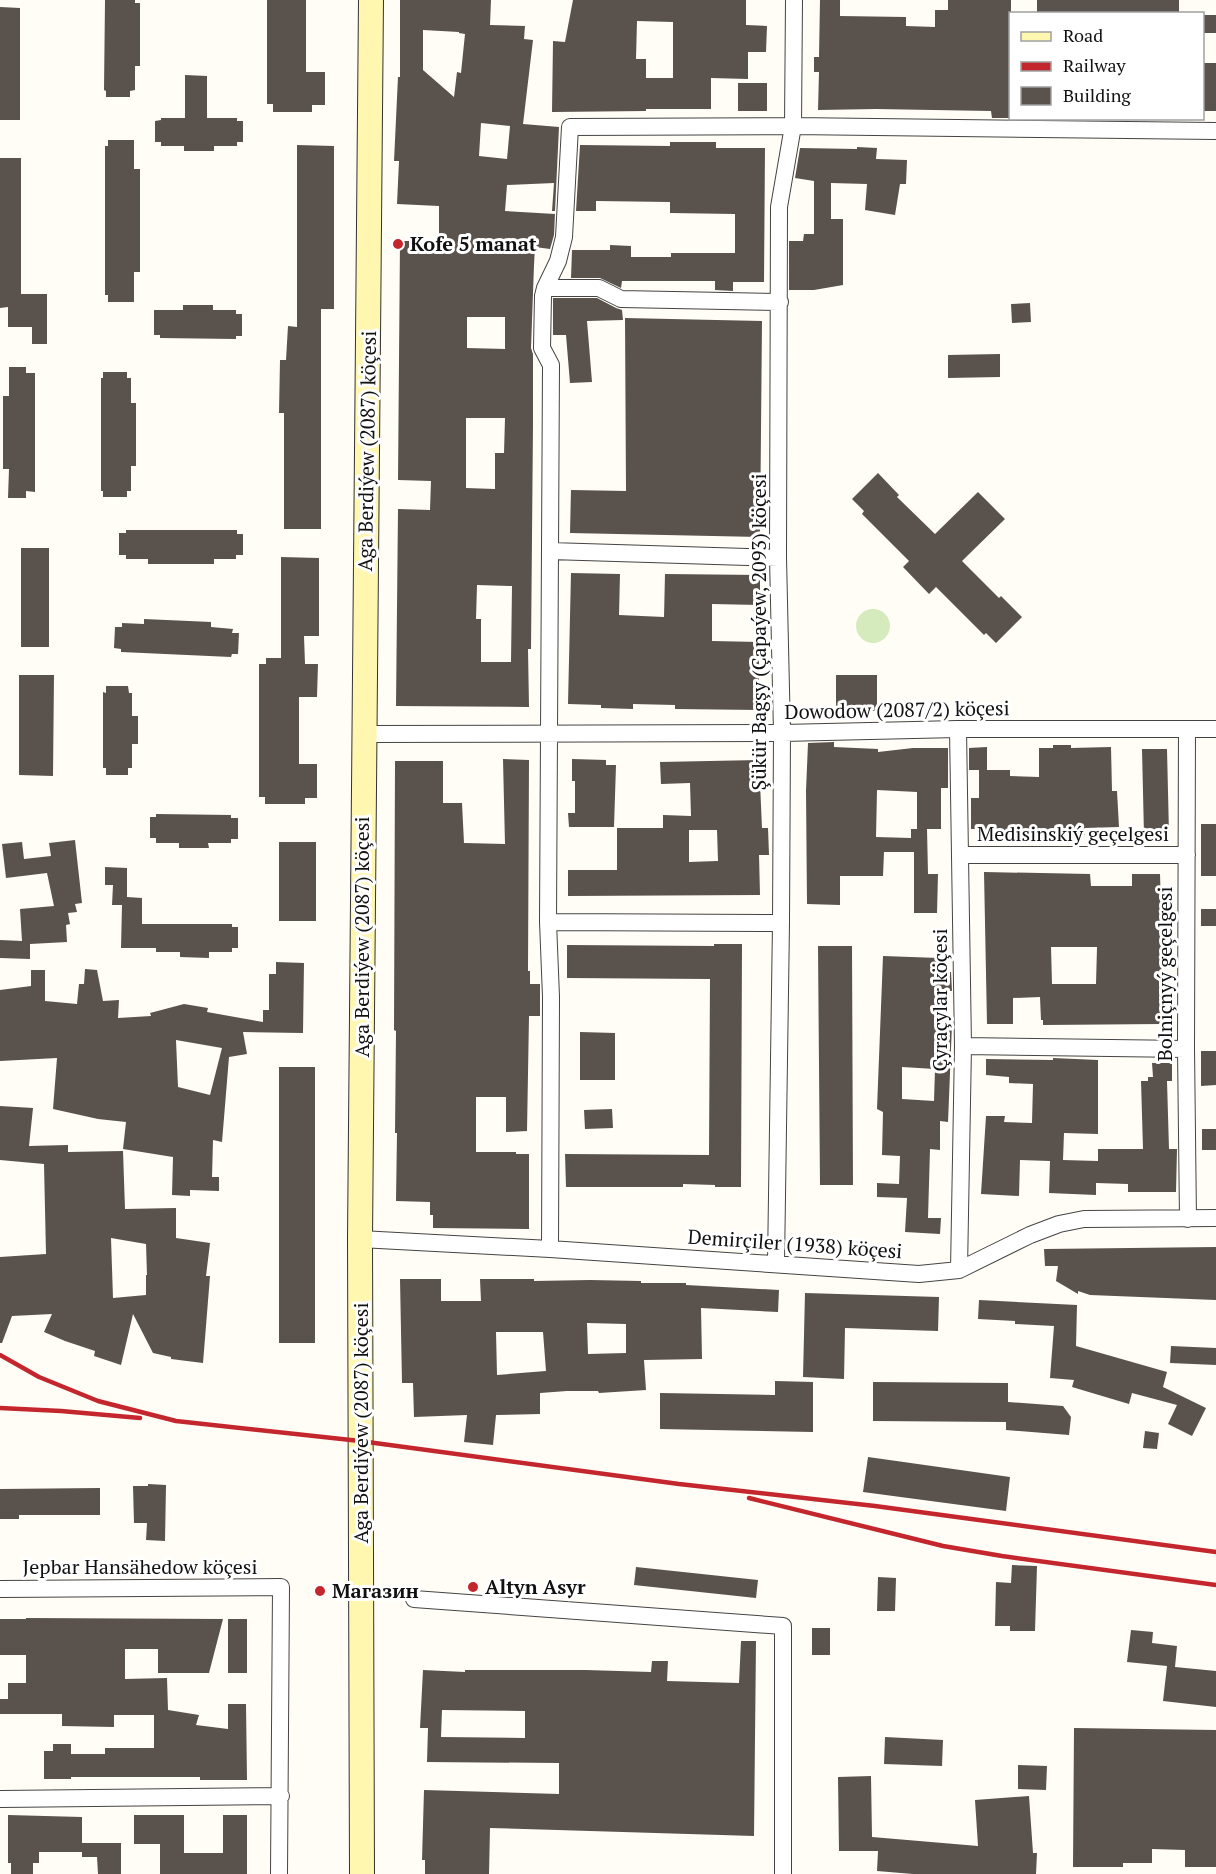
<svg xmlns="http://www.w3.org/2000/svg" width="1216" height="1874" font-family="'PT Serif',serif">
	<rect width="100%" height="100%" fill="#fffdf5"/>
	<!-- green -->
	<path fill="#d5ebbd" d="M856 626a17 17 0 1 1 34 0a17 17 0 1 1-34 0Z"/>
	<!-- building -->
	<path fill="#5a524d" fill-rule="evenodd" d="M105 0H135V3H140V66H135V90L130 91V97H106V91L104 90Z
		M267 0H306V72H325V105H312V112H273V104H267Z
		M400 0H491L490 25 525 26 524 39 533 40 523 124 559 127 555 211H552L554 183 507 185 505 211 555 214 554 235 550 249 535 247 534 265 531 348 533 354V425L531 649H528L529 707 396 706 398 509 430 510 431 481 398 480 400 241H439V206L397 204 399 161H394L398 77H400ZM423 30 459 32V33L465 34 461 73 457 72 454 97 423 70ZM481 123 510 126 507 159 479 156ZM467 317H505V349L467 348ZM466 418H505L504 453H495V489L466 488ZM477 585 512 586 511 662H481V619H476Z
		M573 0H746V25L767 26 766 52H748V79L711 78V109H646V111L552 112 553 41 565 42ZM637 21 673 22V78H646V59H636Z
		M820 0H840V16L906 17V26L935 27V10H948V0H1011V118H992L991 111 876 109 818 110 819 72H814V57H819Z
		M1037 0H1179V14H1037Z
		M0 7 20 8V120H0Z
		M1203 15H1216V33H1203Z
		M1203 63H1216V111H1203Z
		M185 75 207 76V118H237V121H243V142H237V146H214V151H184V146H161V142H155V121L161 120V118H185Z
		M738 83H767V111H738Z
		M108 140H134V169H140V272H134V302H108V295H105V146H108Z
		M670 142H716V148H765L764 282H733V291L715 290V281H622L621 288 600 278H571L572 250H610V245L631 246V257H671V253H735V214L670 213V202L596 201V211H576L580 145 670 146Z
		M297 145 334 146V309H321V529H284V413H279L280 360H286L288 326 297 327Z
		M857 147 877 148 876 159 907 160 906 184H900L895 215 865 210 867 184 831 183V219H843V285L814 290H789V241H803L804 234H814V181L795 178 800 148 857 149Z
		M0 158H21V294H47V344H32V327H8V307L0 308Z
		M553 298H597L616 308 622 310 623 320 587 321 592 382 570 383 566 335H553Z
		M1030 303 1031 322 1012 323 1011 304Z
		M183 305H213V310H236V314H242V336H236V339L160 338V335H154V310H183Z
		M625 318 762 321 760 537 570 533 571 490 626 491Z
		M1000 354V377L948 378V355Z
		M9 367H26V373H35V492L26 491V498H8L9 469H3V396H9Z
		M103 372H127V378H131V403H136V466H131V491H127V497H103V491H101V378H103Z
		M878 473 899 495 897 497 935 534 978 492 1005 519 962 561 999 598 1001 596 1022 617 996 643 986 633 984 635 936 587 929 594 903 567 909 561 862 514 864 511 852 499Z
		M126 530H237V534H243V555H236V559H214V564H148V559H126V555H119V533H126Z
		M21 548H49V647H21Z
		M281 557 319 558V636H304L305 664H318L317 697H299V764H317V798H305V804H265V797H259V664H266V658H281Z
		M571 573 620 574 619 615 664 617 665 574 760 575V605L712 604V641L759 642V710L675 709V705L633 704V709L601 708V705L568 704Z
		M144 619 211 622V627L233 629 232 633H239L238 654H232L231 657 121 652V649L114 648 115 627H122V623L144 624Z
		M19 675H54L53 776 19 775Z
		M836 675H877V711L836 710Z
		M106 686H128L129 693H132V716H138V744H132V768H128V775H106V768H103V692L106 693Z
		M834 742V747L878 749V752L913 748H948V788H941V829H917V792L877 790 876 837 911 838V829H927L928 874H938L937 913H914V852H884L883 876H840V905L807 904 806 791 808 743Z
		M1053 745H1071V748L1111 747 1112 791H1117L1119 827 1085 828V835L979 836V829H971V798H979V770H969V748L987 747V770H1010V776L1039 777V748H1053Z
		M1142 749H1167L1169 834 1144 835Z
		M503 759 529 760 528 971H530V984H540V1016H529L527 1131 506 1132V1097H476V1152H516V1154H529V1229L433 1228V1215H430V1202L396 1201 397 1133H395L396 1031 394 1030 395 761H443V803H462L464 843 505 844Z
		M572 759 606 760V765H616L614 827H569L568 813H575V781H572Z
		M759 760 762 828H768L769 855H759L760 895 568 896V870H617V828H663V815L691 816 690 783 661 784 660 762ZM689 830H717L718 861 689 862Z
		M156 814 231 815V818H238V839H231V843H208L209 848H179V843H156V838H150V817H156Z
		M1201 824H1216V876H1201Z
		M75 840 82 903 75 904 77 912 68 913 70 924 66 925 67 942 30 944V959L0 958V940L22 941 20 909 54 906 47 873 6 878 2 844 22 842 24 859 51 856 49 843Z
		M279 842H316V921H279Z
		M105 867 127 868V897L142 898V924H232V927H238V948H232V952H209V958L180 957V952H156V948H121L122 905H112L113 885H105Z
		M984 872 1090 874 1091 886H1132V874H1160L1162 941 1161 1024 1043 1025V1020H1041L1040 997 1013 998V1024H987ZM1051 947H1097L1096 984H1052Z
		M1201 909H1216V926H1201Z
		M714 944H742L741 1187H715V1185L683 1184V1187H566L565 1154 709 1155 710 979 567 978V945L714 946Z
		M818 946H852L853 1185H820Z
		M883 956 939 958V972H951L952 991 938 990 937 1024H952L948 1122 940 1121V1150L930 1149 928 1218H941L940 1234 905 1232 907 1198 877 1197V1183L899 1184 900 1156 882 1155 883 1112 877 1109ZM902 1067 935 1069 934 1101 902 1099Z
		M276 962 304 963 303 1033 243 1032 247 1054 229 1057 222 1142 213 1140 212 1177H219V1191L190 1190V1196L172 1195 173 1157 123 1149 126 1122 98 1119 53 1109 57 1058 0 1061V990L31 986V970H45V1001L77 1004 79 984H84L85 969 97 970 103 1001 119 1000 118 1018 151 1016 150 1013 184 1004 208 1008 207 1012 263 1022V1010H269V974H276ZM176 1040 222 1048 210 1095 178 1087Z
		M580 1032 615 1033V1080H580Z
		M1201 1051H1216V1085L1201 1086Z
		M1053 1058 1098 1060V1134L1064 1133 1063 1160 1098 1161V1149H1143L1141 1081H1148V1077H1153L1152 1063H1172V1081H1167L1169 1149H1177L1176 1192H1128V1184L1096 1183V1195L1049 1193 1050 1161 1020 1160 1019 1196 981 1194 986 1116H1005L1004 1122 1032 1123 1033 1084 1009 1083V1077L986 1075V1059L1053 1060Z
		M279 1067H315V1343H279Z
		M0 1106 33 1108 29 1146 68 1145V1152L123 1151 125 1209 176 1208V1238L210 1243 206 1276H210L203 1363 171 1359V1357L153 1353 133 1314 121 1365 94 1356 95 1351 65 1341 44 1332 52 1314 12 1316 2 1343H0V1257L46 1254 44 1164 0 1160ZM111 1238 146 1244 147 1275H146V1295L113 1298Z
		M612 1109 613 1128 585 1129 584 1110Z
		M1202 1129H1216V1150H1202Z
		M1216 1247V1300L1090 1295 1078 1291V1294L1056 1281 1058 1266H1045L1044 1249Z
		M400 1279H441V1301H481L480 1279H534V1281L590 1280 641 1281V1283H686V1285L779 1290 778 1312 701 1308 702 1359 644 1360 646 1390 599 1393 598 1391H567L540 1393V1414L496 1415 493 1445 464 1442 467 1415 414 1417 413 1383H402ZM587 1323 626 1324V1353L588 1354ZM496 1332H543L546 1371 497 1375Z
		M805 1293 939 1297 938 1331 845 1328 844 1379 803 1377Z
		M979 1300 1077 1305 1076 1346 1167 1372 1163 1387 1206 1408 1192 1436 1168 1424 1177 1405 1132 1393 1129 1404 1072 1387 1074 1380 1050 1378 1054 1326 1015 1324V1321L978 1319Z
		M1171 1346 1216 1348V1365L1170 1363Z
		M775 1381 813 1382V1432L660 1429V1393L775 1395Z
		M873 1382 1008 1383V1402L1063 1406 1071 1417 1069 1435 1006 1430V1422L873 1421Z
		M1145 1431 1159 1433 1157 1449 1143 1448Z
		M868 1457 1010 1477 1006 1511 863 1492Z
		M148 1484 166 1485 165 1541 146 1540 147 1523H134L133 1486H148Z
		M100 1488V1515H19V1519H0V1489Z
		M1012 1565 1037 1566 1035 1631H1010V1626H995L996 1582 1011 1583Z
		M636 1567 758 1580 756 1598 634 1585Z
		M878 1577 896 1578 895 1611H877Z
		M26 1618 223 1619 209 1673H158V1649H125V1679L167 1678 168 1710 199 1715 196 1725 228 1729V1704H246L247 1780H200V1777H71V1779H44V1751H53V1744H71V1754H105V1748H154V1715H114V1727L62 1726V1714H0V1699H8V1683H26V1655H0V1619H26Z
		M228 1619H247V1673H228Z
		M812 1628H830V1655H812Z
		M1131 1630 1153 1632 1152 1643 1177 1646 1175 1667 1216 1671V1707L1163 1701 1167 1666 1127 1662Z
		M741 1641H756L754 1836 490 1828 489 1874H425V1860H422L424 1790 559 1794V1763L427 1762 428 1728H420L423 1670 465 1672V1670H586L651 1672 652 1661H668L667 1681 739 1683ZM442 1710 525 1711V1738L441 1737Z
		M1074 1728 1216 1730V1867H1185V1850L1152 1849V1863H1123V1867H1073Z
		M885 1737 943 1740 942 1766 884 1764Z
		M1018 1765 1047 1766 1046 1790 1018 1789Z
		M871 1776 872 1837 978 1846 975 1800 1029 1796 1033 1853H1037L1036 1874H913L877 1871 878 1851H839L838 1777Z
		M8 1815 82 1817V1852H39V1863H33V1874H11V1863H8Z
		M134 1815H184V1853H223V1815H247V1874H160V1844H134Z
		M82 1843H121V1874H98L97 1857H82Z"/>
	<g fill="none" stroke-linecap="round" stroke-linejoin="round">
		<!-- street casing -->
		<g stroke="#444" stroke-width="18">
			<path id="street" d="M545 288H599L621 299 780 302
				M550 551 778 558
				M958 729 963 1046 959 1270
				M1187 729 1186 1049 1188 1219
				M364 734 782 733 958 729H1216
				M960 855H1187
				M548 922 781 923
				M963 1046 1186 1049
				M360 1239 550 1249 919 1274 959 1270 1030 1235 1059 1224 1084 1219 1216 1218
				M550 1249 551 997 548 922 549 734 551 365 542 348 543 296 545 288 558 261 564 237 570 127 793 126 1216 131
				M776 1264 781 923 782 733 778 558 779 207 793 126 794 0
				M0 1589 281 1587 279 1874
				M414 1599 783 1626V1874
				M0 1799 281 1796"/>
		</g>
		<!-- secondary casing -->
		<g stroke="#333" stroke-width="26">
			<path id="secondary" d="M362 1874 360 1239 371 0"/>
		</g>
		<!-- street -->
		<use href="#street" stroke="#fff" stroke-width="16"/>
		<!-- secondary -->
		<use href="#secondary" stroke="#fff6b0" stroke-width="24"/>
		<!-- rail -->
		<path stroke="#c4262e" stroke-width="4.5" d="M0 1355 39 1377 98 1401 176 1421 360 1441 679 1484 875 1506 1216 1552
			M0 1408 61 1411 140 1418
			M749 1498 943 1546 1002 1556 1216 1585"/>
	</g>
	<!-- markers -->
	<g fill="#c4262e" stroke="#fff" stroke-width="2">
		<circle cx="398" cy="244" r="6"/>
		<circle cx="473" cy="1587" r="6"/>
		<circle cx="320" cy="1591" r="6"/>
	</g>
	<g text-anchor="middle" stroke-width="6" stroke-linejoin="round" paint-order="stroke">
		<!-- poi labels -->
		<g font-size="20" font-weight="bold" fill="#111" stroke="#fff" text-anchor="start">
			<text x="410" y="251">Kofe 5 manat</text>
			<text x="485" y="1594">Altyn Asyr</text>
			<text x="332" y="1598">Магазин</text>
		</g>
		<!-- street labels -->
		<g font-size="20" fill="#111" stroke="#fff">
			<text transform="translate(367 451) rotate(-89)" y="7">Aga Berdiýew (2087) köçesi</text>
			<text transform="translate(759 632) rotate(-90)" y="7">Şükür Bagşy (Çapaýew, 2093) köçesi</text>
			<text transform="translate(897 710) rotate(-1)" y="7">Dowodow (2087/2) köçesi</text>
			<text x="1073" y="841">Medisinskiý geçelgesi</text>
			<text transform="translate(362 937) rotate(-90)" y="7">Aga Berdiýew (2087) köçesi</text>
			<text transform="translate(1165 974) rotate(-90)" y="7">Bolniçnyý geçelgesi</text>
			<text transform="translate(940 1000) rotate(-90)" y="7">Çyraçylar köçesi</text>
			<text transform="translate(795 1244) rotate(4)" y="7">Demirçiler (1938) köçesi</text>
			<text transform="translate(361 1423) rotate(-90)" y="7">Aga Berdiýew (2087) köçesi</text>
			<text x="140" y="1574">Jepbar Hansähedow köçesi</text>
		</g>
	</g>
	<!-- legend -->
	<rect x="1009" y="12" width="195" height="108" fill="#ffffff" stroke="#a0a0a0" stroke-width="1.5"/>
	<rect x="1021" y="32" width="30" height="9" fill="#fff6b0" stroke="#a0a0a0" stroke-width="1.5"/>
	<text x="1063" y="42" font-size="18" fill="#111111">Road</text>
	<rect x="1021" y="62" width="30" height="9" fill="#c4262e" stroke="#a0a0a0" stroke-width="1.5"/>
	<text x="1063" y="72" font-size="18" fill="#111111">Railway</text>
	<rect x="1021" y="87" width="30" height="18" fill="#5a524d" stroke="#a0a0a0" stroke-width="1.5"/>
	<text x="1063" y="102" font-size="18" fill="#111111">Building</text>
</svg>
